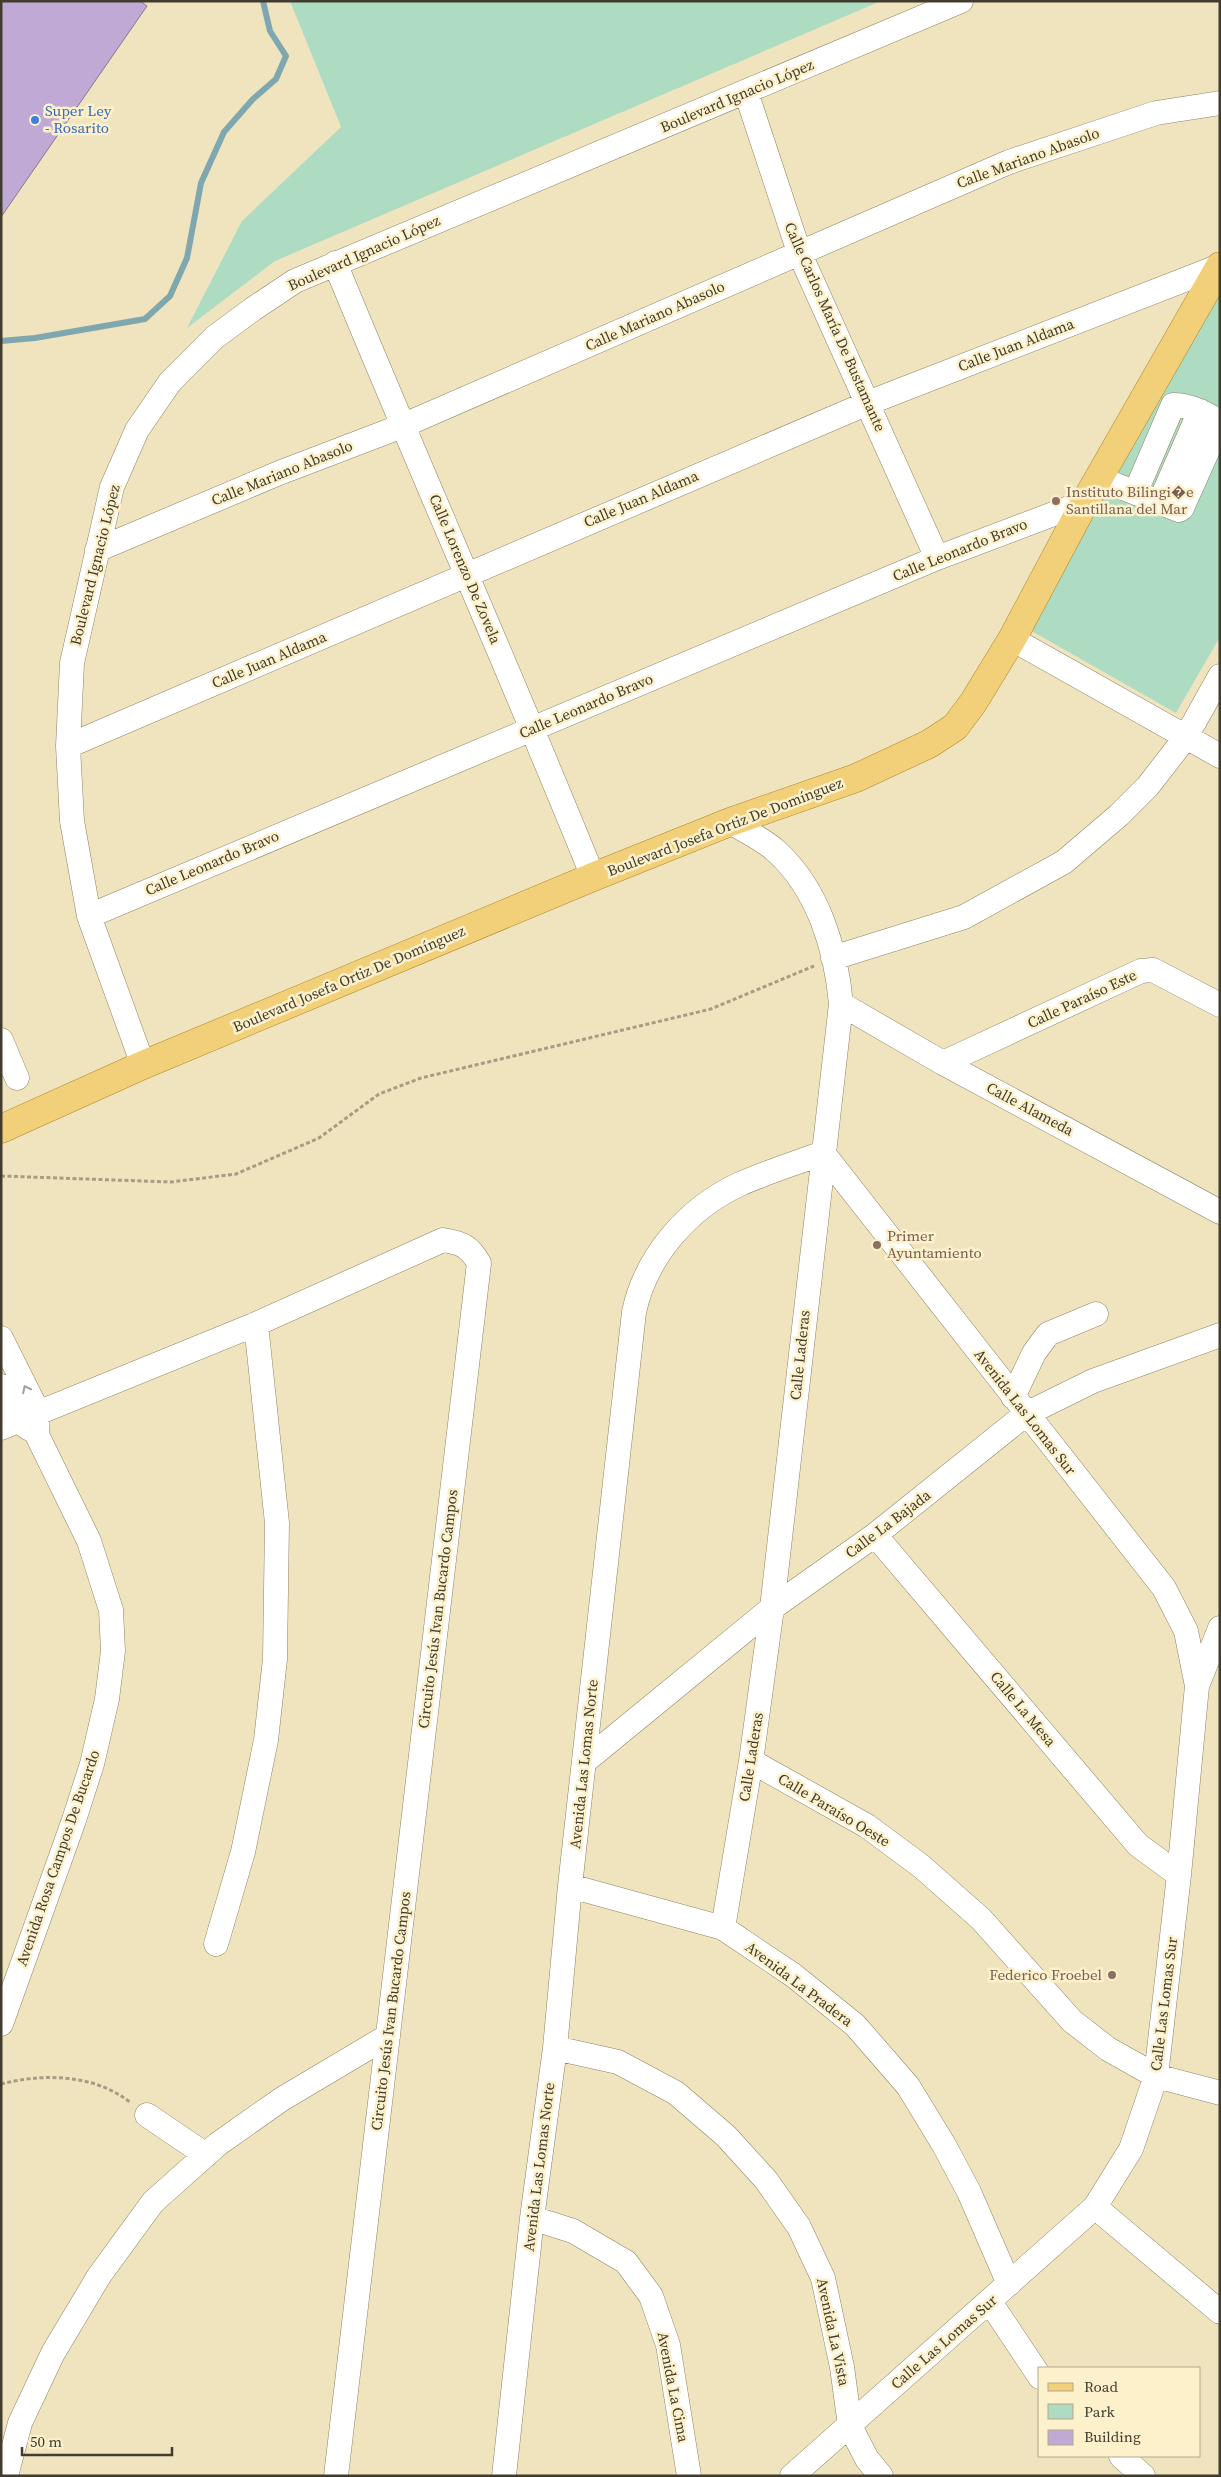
<svg xmlns="http://www.w3.org/2000/svg" width="1221" height="2477" font-family="'Source Serif 4',serif">
	<rect width="100%" height="100%" fill="#f0e4bf"/>
	<!-- green -->
	<path fill="#aedcc2" d="M290 1H881L275 261 187 328 242 221 341 127Z
		M1220 289V637L1176 713 1028 629Z"/>
	<g fill="none" stroke-linecap="round" stroke-linejoin="round">
		<!-- stream -->
		<path stroke="#7fa7b0" stroke-width="6" d="M1 341 35 338 145 319 170 296 187 258 201 183 224 132 253 99 276 79 286 56 270 31 263 1"/>
	</g>
	<!-- building -->
	<path fill="#c0a9d4" stroke="#867694" d="M1 1H140L147 6 1 217Z"/>
	<g fill="none" stroke-linecap="round" stroke-linejoin="round">
		<!-- minor casing -->
		<g stroke="#8e8362" stroke-width="25">
			<path id="minor" d="M746 92 799 252 937 558
				M335 263C419 468 510 671 593 877
				M1098 478 1179 510 1182 508 1215 434 1217 420C1203 412 1189 405 1173 405L1136 491
				M1160 502 1200 411
				M97 550 279 473 402 426 1009 162 1156 113 1220 103
				M1012 639 1220 756
				M68 746 868 403 1220 266
				M89 916 937 558 1085 502
				M833 958 964 917 1064 862 1119 815 1148 786 1186 737 1220 676
				M841 1004 943 1063 1220 1212
				M1 1040 17 1078
				M943 1063 1141 971 1153 970 1220 1005
				M143 1065 89 916 72 821 68 746 72 663 112 487 137 430 170 382 215 337 253 309 295 281 961 1
				M823 1153 1164 1588 1186 1631 1197 1686
				M1 1338 38 1412 37 1435 89 1541 111 1610 113 1651 107 1699 92 1764 74 1820 1 2024
				M1 1386 18 1421 30 1429
				M1013 1397 1034 1353 1048 1334 1096 1314
				M1 1428 256 1324 443 1240C462 1243 469 1246 479 1263L336 2476
				M875 1535 1138 1845 1179 1875
				M751 1761 867 1826 921 1866 981 1919 1072 2021 1108 2049 1156 2076 1220 2093
				M584 1762 772 1608 875 1535 1026 1414 1093 1381 1220 1335
				M570 1886 723 1928 793 1975 855 2025 908 2086 944 2145 969 2192 1009 2284
				M723 1928 751 1761 772 1608 841 1004C836 948 818 889 776 851 763 839 745 831 730 822
				M216 1944 243 1852 266 1740 275 1659 277 1523 256 1324
				M555 2048 618 2062 676 2093 726 2136 766 2180 799 2227 823 2278 842 2367 850 2426 867 2459 881 2476
				M147 2115 206 2155
				M1095 2207 1220 2312
				M532 2218 573 2231 626 2262 651 2296 668 2345 689 2476
				M990 2302 1040 2377
				M1121 2456 1143 2476
				M6 2476 20 2423 53 2353 99 2276 153 2202 218 2144 282 2099 388 2036
				M504 2476 532 2218 555 2048 570 1886 634 1312C646 1256 688 1208 740 1184 767 1172 796 1163 823 1153
				M792 2476 1095 2207 1131 2149 1156 2076 1179 1875 1197 1686 1220 1628"/>
		</g>
		<!-- major casing -->
		<g stroke="#ae8724" stroke-width="29">
			<path id="major" d="M1 1129 143 1065 593 877 730 822 856 778 929 744 955 727 973 703 1012 639 1085 502 1220 266"/>
		</g>
		<!-- path -->
		<path stroke="#a59c81" stroke-width="3" stroke-dasharray="4 2.5" stroke-linecap="butt" d="M1 1176 171 1182 236 1174 319 1138 379 1094 421 1078 711 1009 814 966
			M1 2084C44 2073 95 2074 131 2103"/>
		<!-- minor -->
		<use href="#minor" stroke="#fff" stroke-width="24"/>
		<!-- major -->
		<use href="#major" stroke="#f2d079" stroke-width="28"/>
	</g>
	<!-- one-way arrows -->
	<defs><path id="oneway-chevron" d="M-2-3.5L2.5 0L-2 3.5" fill="none" stroke-width="1.6" stroke-linecap="round" stroke-linejoin="round" transform="scale(1.25)"/></defs>
	<use stroke="#a09e96" href="#oneway-chevron" transform="translate(26 1389) rotate(-116)"/>
	<!-- markers -->
	<circle fill="#3f7fe0" stroke="#fdf1cc" stroke-width="2" cx="35" cy="120" r="5"/>
	<g fill="#8d6e63" stroke="#fdf1cc" stroke-width="2">
		<circle cx="1056" cy="501" r="5"/>
		<circle cx="877" cy="1245" r="5"/>
		<circle cx="1112" cy="1975" r="5"/>
	</g>
	<g text-anchor="middle" stroke-width="5" stroke-linejoin="round" paint-order="stroke">
		<!-- street labels -->
		<g font-size="15" fill="#413c2e" stroke="#fdf1cc">
			<text transform="translate(737 96) rotate(-23)" y="5">Boulevard Ignacio López</text>
			<text transform="translate(1028 158) rotate(-20)" y="5">Calle Mariano Abasolo</text>
			<text transform="translate(364 253) rotate(-24)" y="5">Boulevard Ignacio López</text>
			<text transform="translate(655 316) rotate(-24)" y="5">Calle Mariano Abasolo</text>
			<text transform="translate(835 327) rotate(66)" y="5">Calle Carlos María De Bustamante</text>
			<text transform="translate(1016 345) rotate(-21)" y="5">Calle Juan Aldama</text>
			<text transform="translate(282 473) rotate(-22)" y="5">Calle Mariano Abasolo</text>
			<text transform="translate(641 499) rotate(-23)" y="5">Calle Juan Aldama</text>
			<text transform="translate(960 550) rotate(-22)" y="5">Calle Leonardo Bravo</text>
			<text transform="translate(95 565) rotate(-76)" y="5">Boulevard Ignacio López</text>
			<text transform="translate(465 569) rotate(67)" y="5">Calle Lorenzo De Zovela</text>
			<text transform="translate(269 660) rotate(-23)" y="5">Calle Juan Aldama</text>
			<text transform="translate(586 706) rotate(-23)" y="5">Calle Leonardo Bravo</text>
			<text transform="translate(725 827) rotate(-21)" y="5">Boulevard Josefa Ortiz De Domínguez</text>
			<text transform="translate(212 863) rotate(-23)" y="5">Calle Leonardo Bravo</text>
			<text transform="translate(349 979) rotate(-23)" y="5">Boulevard Josefa Ortiz De Domínguez</text>
			<text transform="translate(1082 999) rotate(-25)" y="5">Calle Paraíso Este</text>
			<text transform="translate(1030 1109) rotate(28)" y="5">Calle Alameda</text>
			<text transform="translate(800 1355) rotate(-84)" y="5">Calle Laderas</text>
			<text transform="translate(1025 1412) rotate(52)" y="5">Avenida Las Lomas Sur</text>
			<text transform="translate(888 1524) rotate(-37)" y="5">Calle La Bajada</text>
			<text transform="translate(438 1609) rotate(-83)" y="5">Circuito Jesús Ivan Bucardo Campos</text>
			<text transform="translate(1023 1709) rotate(50)" y="5">Calle La Mesa</text>
			<text transform="translate(751 1757) rotate(-81)" y="5">Calle Laderas</text>
			<text transform="translate(584 1764) rotate(-84)" y="5">Avenida Las Lomas Norte</text>
			<text transform="translate(834 1810) rotate(31)" y="5">Calle Paraíso Oeste</text>
			<text transform="translate(58 1858) rotate(-71)" y="5">Avenida Rosa Campos De Bucardo</text>
			<text transform="translate(799 1984) rotate(37)" y="5">Avenida La Pradera</text>
			<text transform="translate(1164 2004) rotate(-83)" y="5">Calle Las Lomas Sur</text>
			<text transform="translate(391 2011) rotate(-83)" y="5">Circuito Jesús Ivan Bucardo Campos</text>
			<text transform="translate(539 2167) rotate(-83)" y="5">Avenida Las Lomas Norte</text>
			<text transform="translate(833 2332) rotate(78)" y="5">Avenida La Vista</text>
			<text transform="translate(944 2342) rotate(-41)" y="5">Calle Las Lomas Sur</text>
			<text transform="translate(673 2387) rotate(79)" y="5">Avenida La Cima</text>
		</g>
		<!-- shop labels -->
		<g font-size="15" fill="#366cbe" stroke="#fdf1cc" text-anchor="start">
			<text x="45" y="116">Super Ley<tspan x="45" dy="17">- Rosarito</tspan></text>
		</g>
		<!-- education labels -->
		<g font-size="15" fill="#785e54" stroke="#fdf1cc" text-anchor="start">
			<text x="1066" y="497">Instituto Bilingi�e<tspan x="1066" dy="17">Santillana del Mar</tspan></text>
			<text x="887" y="1241">Primer<tspan x="887" dy="17">Ayuntamiento</tspan></text>
			<text x="1102" y="1980" text-anchor="end">Federico Froebel</text>
		</g>
	</g>
	<!-- border -->
	<rect width="1221" height="2477" fill="none" stroke="#413c2e" stroke-width="5"/>
	<!-- legend -->
	<rect x="1038" y="2367" width="162" height="90" fill="#fdf1cc" stroke="#b2a98d"/>
	<rect x="1048" y="2383" width="25" height="8" fill="#f2d079" stroke="#b2a98d"/>
	<text x="1084" y="2392" font-size="15" fill="#413c2e">Road</text>
	<rect x="1048" y="2404" width="25" height="15" fill="#aedcc2" stroke="#b2a98d"/>
	<text x="1084" y="2417" font-size="15" fill="#413c2e">Park</text>
	<rect x="1048" y="2430" width="25" height="15" fill="#c0a9d4" stroke="#b2a98d"/>
	<text x="1084" y="2442" font-size="15" fill="#413c2e">Building</text>
	<!-- scale -->
	<path d="M22 2447v8h150v-8" fill="none" stroke="#413c2e" stroke-width="2.5"/>
	<text x="30" y="2447" font-size="15" fill="#413c2e" stroke="#fdf1cc" stroke-width="4" paint-order="stroke">50 m</text>
</svg>
